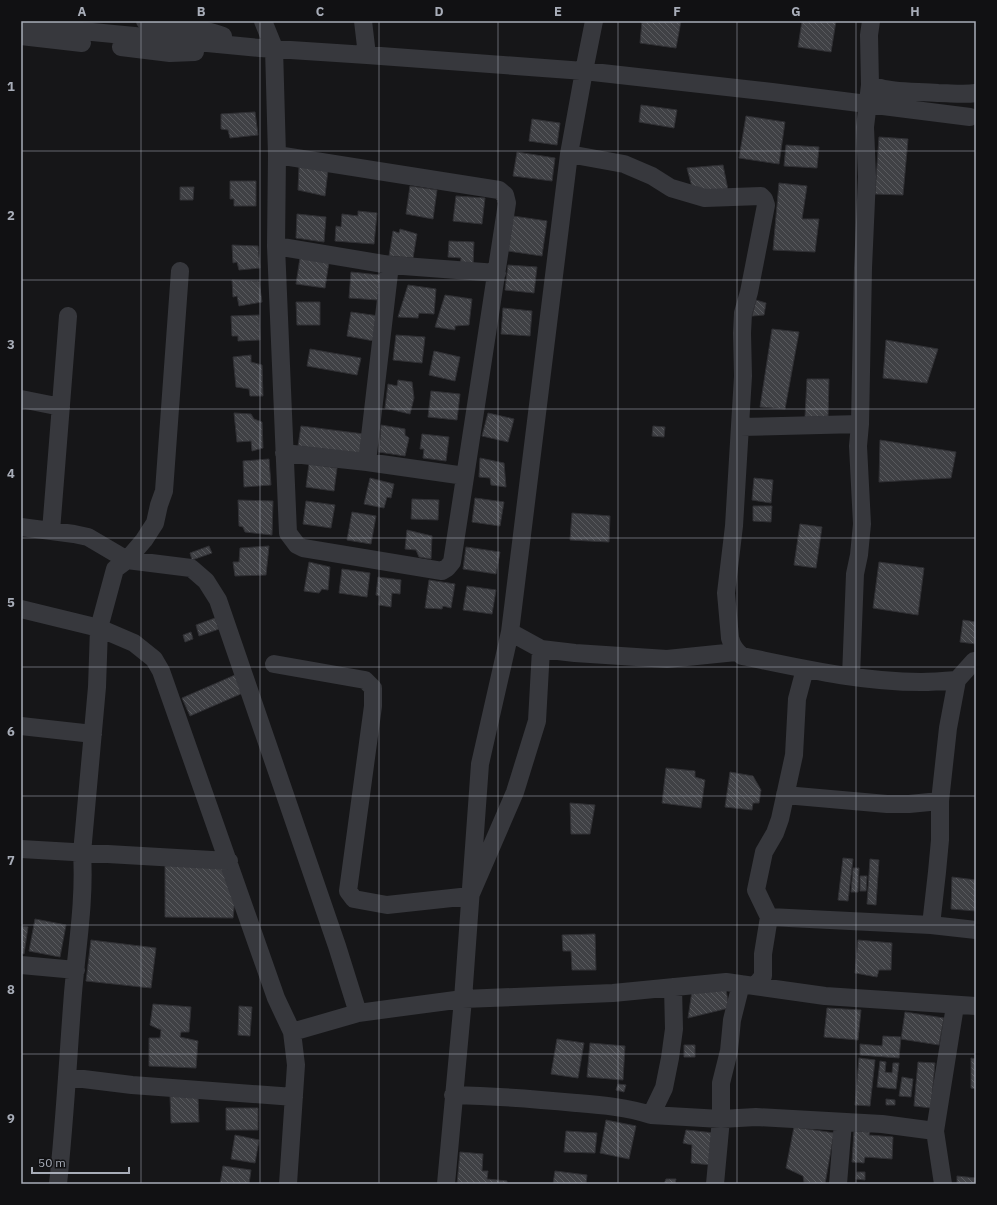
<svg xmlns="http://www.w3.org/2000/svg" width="997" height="1205" font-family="'IBM Plex Sans',sans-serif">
	<defs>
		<pattern id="building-back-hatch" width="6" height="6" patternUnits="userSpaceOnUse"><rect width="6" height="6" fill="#404145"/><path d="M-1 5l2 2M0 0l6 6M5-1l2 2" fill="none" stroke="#595a5e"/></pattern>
	</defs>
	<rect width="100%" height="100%" fill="#161618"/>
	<!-- building -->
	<path fill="url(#building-back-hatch)" stroke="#303034" d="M642 21H681L676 48 640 43Z
		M802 21H836L831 52 798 47Z
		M641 105 677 110 674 128 639 122Z
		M255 112 258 135 230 138 228 130 221 129V114Z
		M746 116 785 122 779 164 739 158Z
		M532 119 560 123 557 145 529 141Z
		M879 137 908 139 903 195 875 194Z
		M786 145 819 147 817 168 784 166Z
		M517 152 555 158 552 181 513 176Z
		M723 165 728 190 693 191 687 168Z
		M299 167 328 170 325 196 298 190Z
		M230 181H256V206H234V199H230Z
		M779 183 807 186 802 219H819L815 252 773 250Z
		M410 186 437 190 433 219 406 214Z
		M180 187H194L193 200H180Z
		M456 196 485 198 482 224 453 221Z
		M358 211 377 213 374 244 335 241 336 226 341 227 342 214 358 216Z
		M297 214 326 217 324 242 296 238Z
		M513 216 547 221 542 256 508 251Z
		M400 229 417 234 413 258 389 256 393 231 399 233Z
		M449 241 474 242 473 267 460 266 461 258 448 257Z
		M232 245 258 246 260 268 239 270 237 262 233 263Z
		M300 258 329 262 325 288 296 284Z
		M508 265 537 267 534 293 505 290Z
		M351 272 380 275 378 300 349 298Z
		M232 280 259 281 262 302 239 306 237 296 233 297Z
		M408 285 436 289 434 314 419 313 418 318 398 317Z
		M445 295 472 299 469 325 455 326V330L435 327Z
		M756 300 766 303 764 315 752 316Z
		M296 302H320V325H297Z
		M503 308 532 311 530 336 501 334Z
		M351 312 379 316 374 341 347 336Z
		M259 315 260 340 238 341V336H232L231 316Z
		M772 329 799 332 785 409 760 407Z
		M396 335 425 337 422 363 393 360Z
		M886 340 938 349 927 383 883 378Z
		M310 349 361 358 357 375 307 366Z
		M434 351 460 357 455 381 429 375Z
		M251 355V362L262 365 263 396H250L249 389 236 387 233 357Z
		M807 379H829L828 417H805Z
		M398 380 412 382 414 398 410 414 385 408 388 384 397 386Z
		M431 391 460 394 457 420 428 417Z
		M234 413 251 414 254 419 262 422 263 448 252 451 251 441 237 442Z
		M488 413 514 419 508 442 482 436Z
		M381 425 405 429V435L409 438 405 456 379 452Z
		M301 426 364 434 361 454 298 446Z
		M653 426 665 427 664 437 652 436Z
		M422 434 449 437 446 461 423 458 424 449H420Z
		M880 440 956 452 951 478 879 482Z
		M480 458 504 463 506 487 491 485 490 478 479 477Z
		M269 459 271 485 244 487 243 461Z
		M309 464 337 468 334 491 306 487Z
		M370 478 394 484 391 498 387 497 384 508 364 504Z
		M754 478 773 480 771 503 752 500Z
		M475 498 504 502 500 526 472 522Z
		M412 499 439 500 438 520 411 519Z
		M238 500 273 501 272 535 245 532 243 527 239 526Z
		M306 501 335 505 331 528 303 524Z
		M753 506H772L771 522 753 521Z
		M352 512 376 516 371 544 347 540Z
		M572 513 610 516 609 542 570 540Z
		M800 524 822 527 816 568 794 565Z
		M407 530 432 536 431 559 419 557 416 550 405 549Z
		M209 546 212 553 192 560 190 553Z
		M269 546 266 575 235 576 233 562H239L240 548Z
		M466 547 500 552 496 574 463 569Z
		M309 562 330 567 328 590 322 589 319 593 304 591Z
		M879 562 924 568 918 615 873 608Z
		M342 569 370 573 367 597 339 593Z
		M378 577 401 580 400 594 392 593 391 607 379 605 380 596 376 595Z
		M429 580 455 584 451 608 443 606 442 609 425 608Z
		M467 586 496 590 492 614 463 610Z
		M215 618 219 629 199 636 196 625Z
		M963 620 976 622V644L960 642Z
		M191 632 193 639 185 642 183 635Z
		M235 675 243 693 190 716 182 698Z
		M666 768 695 771V777L705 780 701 808 662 803Z
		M730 772 753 776 761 790 759 803H753L752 810 725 807Z
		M570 803 595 805 590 834H571Z
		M843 858 853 859 848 901 838 900Z
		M870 859 879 860 876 905 867 904Z
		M165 862 225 864 236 890 233 918 165 917Z
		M853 868H859L858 892H851Z
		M860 876H867L866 891H860Z
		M952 877 976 880V911L951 909Z
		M35 919 66 925 60 957 29 951Z
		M21 926 28 927 24 954 21 953Z
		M595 934 596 970H572L571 951H563L562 935Z
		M91 940 156 948 151 988 86 981Z
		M858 940 892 943 891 970H879L877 977 855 973Z
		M726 989 729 1008 688 1018 692 991Z
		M153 1004 191 1007 189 1032H181L180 1037 198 1041 196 1068 149 1066V1038H160L161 1030 150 1025Z
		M239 1006 252 1007 250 1036 238 1035Z
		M827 1008 861 1010 858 1040 824 1037Z
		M905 1012 944 1018 939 1045 901 1039Z
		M883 1036 901 1037 899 1058 860 1055V1044L882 1046Z
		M557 1039 584 1043 578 1078 551 1074Z
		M590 1043 625 1046 623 1080 587 1077Z
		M684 1045H695V1057H684Z
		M859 1058 875 1060 870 1106 855 1105Z
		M971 1058 976 1059V1089L971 1088Z
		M880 1061 886 1062 885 1072 892 1073 893 1063H899L896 1089 877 1087Z
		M918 1062 935 1063 931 1108 914 1106Z
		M902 1077 913 1079 911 1097 899 1096Z
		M618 1084 626 1085 624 1092 616 1090Z
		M170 1096H198L199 1122 171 1123Z
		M886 1099 895 1100V1105H886Z
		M226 1108H258V1130H226Z
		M606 1120 636 1126 629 1159 600 1153Z
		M794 1127 834 1133 825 1184 804 1182 803 1176 786 1168Z
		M686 1130 715 1133 712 1165 691 1163 692 1145 683 1143Z
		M566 1131 597 1133 595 1153 564 1152Z
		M854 1131 870 1132 869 1135 893 1137 892 1159 865 1157 864 1163 852 1162Z
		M235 1135 259 1140 255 1163 231 1159Z
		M460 1152 483 1154 482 1171H488L487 1179 507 1181V1184H457Z
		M223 1166 251 1170 249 1184H220Z
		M555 1171 587 1175 586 1184H553Z
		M857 1172H865V1180L856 1179Z
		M957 1176 976 1178V1184H957Z
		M666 1179H676L675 1184H664Z"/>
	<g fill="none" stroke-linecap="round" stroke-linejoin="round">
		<!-- minor -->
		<path stroke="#37383d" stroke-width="18" d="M145 21C171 24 198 27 223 36
			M263 21 274 48 277 155 276 246 288 533 297 545 303 548 442 571 447 568 452 562 507 203 505 195 499 190 277 155
			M363 21 367 55
			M594 21 584 71 772 92 970 117
			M21 23 82 31 260 48 367 55 584 71 569 154 510 632 480 764 463 999 446 1184
			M21 36 82 43
			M121 47 170 53 195 52
			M870 85 869 35 871 21
			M569 154 624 164 652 176 671 188 705 198 761 196 764 199 766 205 749 292 743 313 742 333 743 376 738 459 734 526 726 593 730 638C732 646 735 651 742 656 801 668 860 682 921 682 933 682 945 681 957 680L974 661H976
			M276 246 390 265 497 273
			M180 271 164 491 159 505 155 523 144 540 127 560 191 568 206 581 218 600 337 946 358 1013
			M21 399 61 407
			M740 427 860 424
			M284 453 367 462 465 476
			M367 462 390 265
			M21 527 74 534 88 537 127 560 115 569 99 628 97 687 82 853C85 900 77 946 73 993 68 1057 65 1120 58 1184
			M51 531 68 316
			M21 609 99 628 134 643 154 659 161 671 276 998 292 1032 296 1065 288 1184
			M510 632 541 649 575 653 667 659 736 652
			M274 664 365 680 373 688V706L348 891 354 899 387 905 470 896 515 792 537 721 541 649
			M851 676 855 574 859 555 862 524 858 446 860 424 863 268 867 177 865 127 870 85C893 93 914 91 938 93 951 93 963 95 976 93
			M21 726 93 734
			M785 795 887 804H909L940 801
			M21 849 229 861
			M769 917 756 890 764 852 775 833 780 819 794 755 797 699 805 669
			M931 925 937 872 940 840V801L948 728 957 680
			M21 965 76 970
			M755 986 763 976V954L769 917 931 925 976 930
			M292 1032 358 1013 463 999 613 993 726 982 825 996 976 1006
			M67 1077 132 1085 294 1097
			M453 1095C494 1096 535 1099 576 1103 601 1105 627 1107 651 1115L664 1088 670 1058 674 1029 673 987
			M651 1115 721 1119 756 1117 882 1124 935 1131
			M715 1184 721 1119V1083L729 1051 732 1020 741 984
			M838 1184 843 1122
			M943 1184 935 1131 955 1006"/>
	</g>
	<!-- grid -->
	<path fill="none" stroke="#a8adb8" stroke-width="1" stroke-opacity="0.55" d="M141 21V1184M260 21V1184M379 21V1184M498 21V1184M618 21V1184M737 21V1184M856 21V1184M21 151H976M21 280H976M21 409H976M21 538H976M21 667H976M21 796H976M21 925H976M21 1054H976"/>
	<!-- border -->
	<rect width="997" height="1205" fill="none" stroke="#111113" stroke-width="44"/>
	<!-- scale -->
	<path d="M32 1167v6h97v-6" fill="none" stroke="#a8adb8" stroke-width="2"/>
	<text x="38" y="1167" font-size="12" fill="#a8adb8" stroke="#111113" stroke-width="3" paint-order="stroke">50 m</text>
	<rect x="22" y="22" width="953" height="1161" fill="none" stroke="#a8adb8" stroke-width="1.5"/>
	<g font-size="13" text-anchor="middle" font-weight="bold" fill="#a8adb8">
		<text x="82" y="16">A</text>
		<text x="201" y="16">B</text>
		<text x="320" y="16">C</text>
		<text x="439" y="16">D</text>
		<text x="558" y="16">E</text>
		<text x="677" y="16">F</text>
		<text x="796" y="16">G</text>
		<text x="915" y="16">H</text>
		<text x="11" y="91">1</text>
		<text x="11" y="220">2</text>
		<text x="11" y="349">3</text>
		<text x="11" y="478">4</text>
		<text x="11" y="607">5</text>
		<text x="11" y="736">6</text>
		<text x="11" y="865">7</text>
		<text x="11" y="994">8</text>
		<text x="11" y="1123">9</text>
	</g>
</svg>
